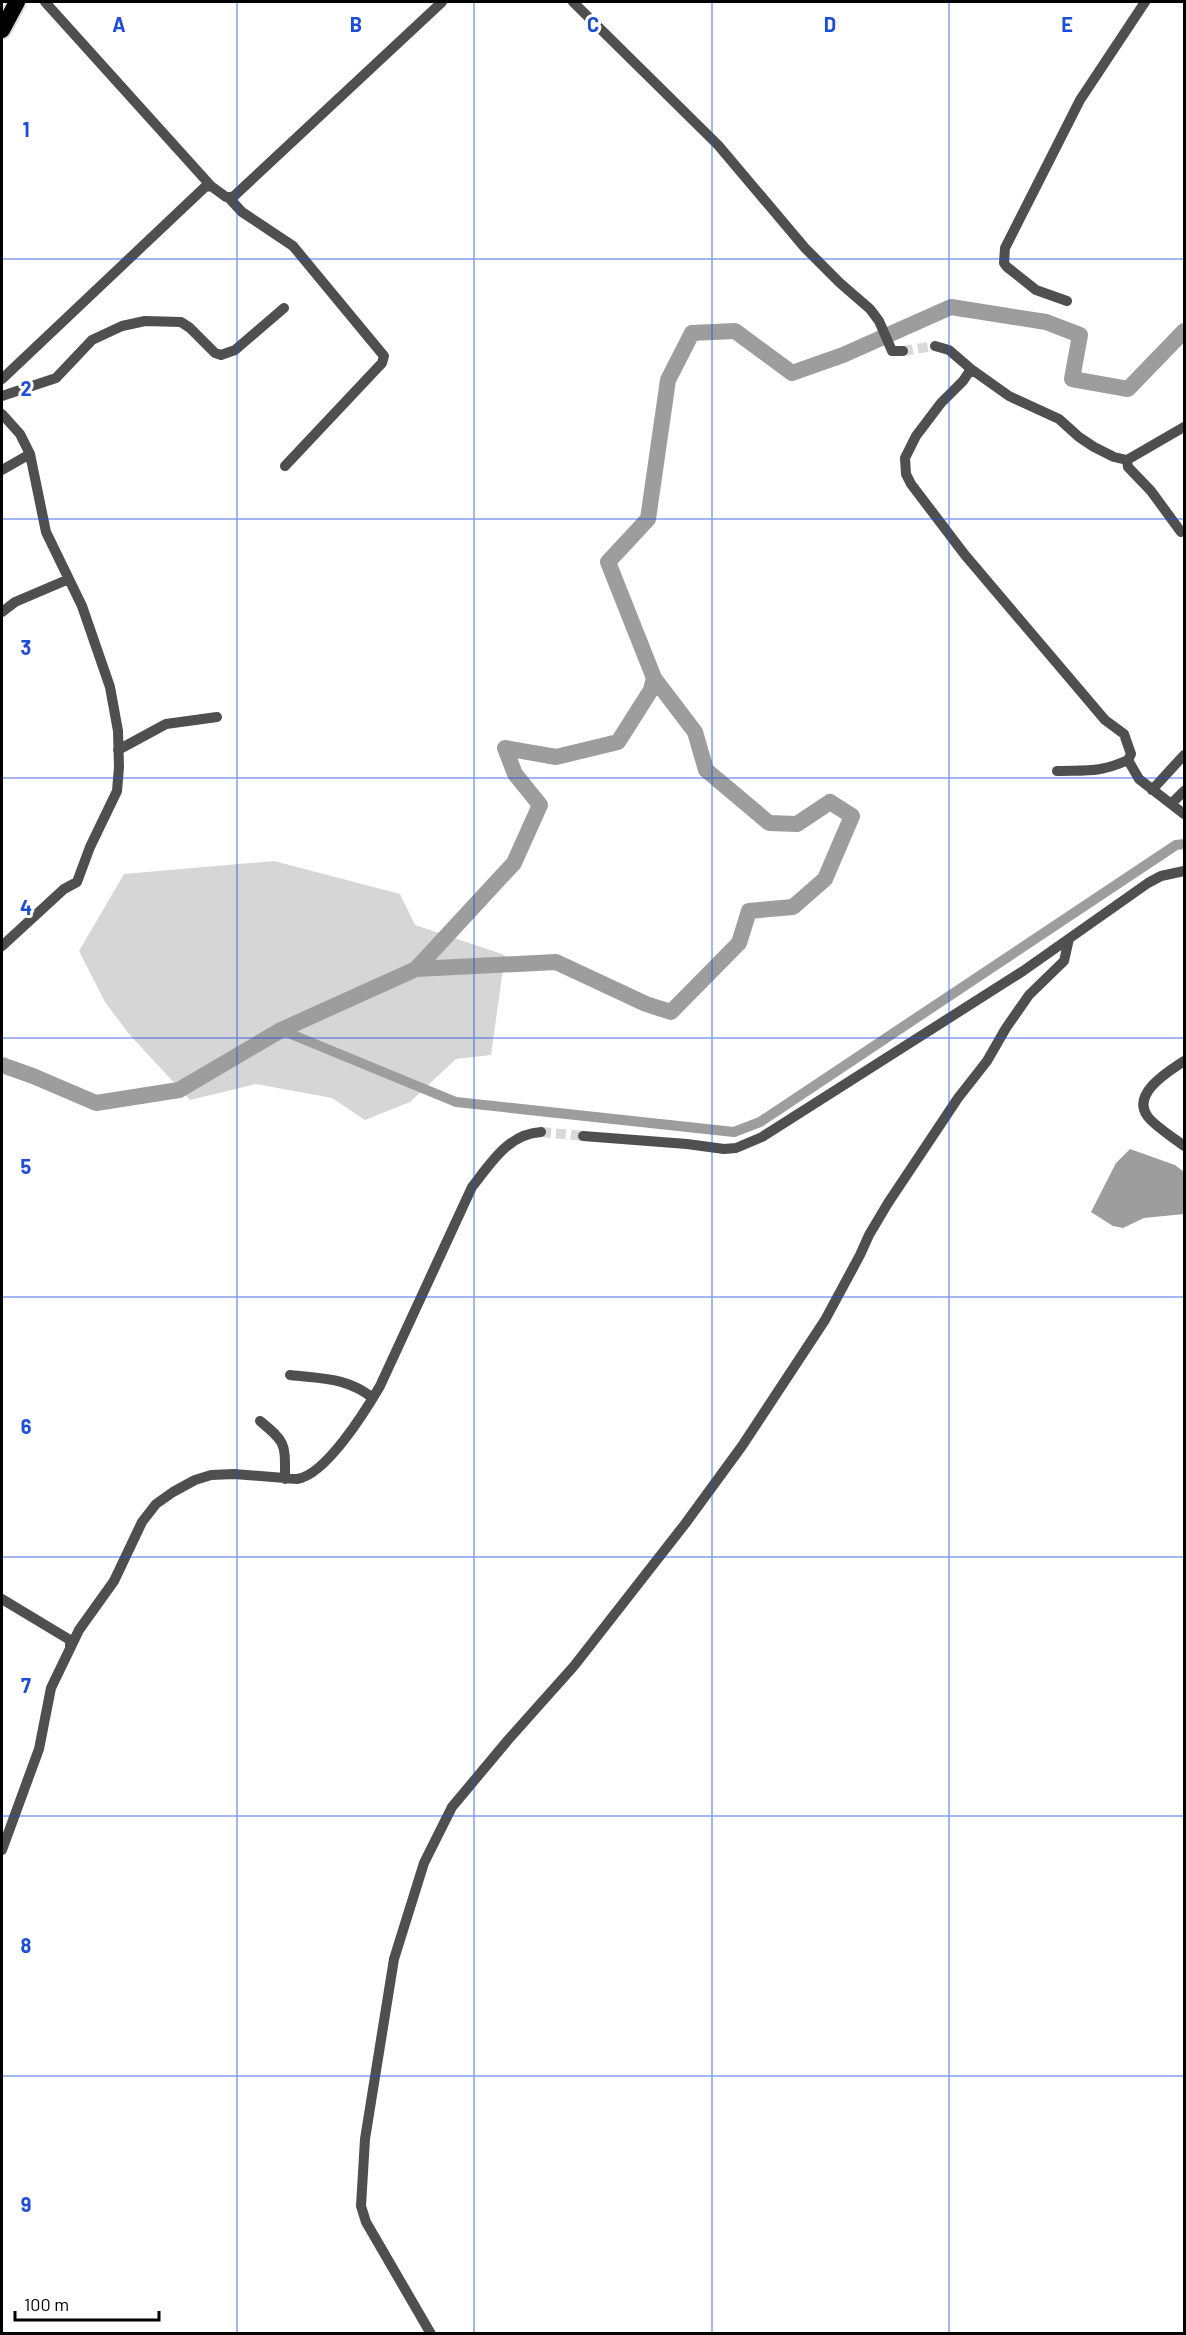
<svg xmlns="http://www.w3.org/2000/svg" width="1186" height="2335" font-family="Barlow,sans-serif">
	<rect width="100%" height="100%" fill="#fff"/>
	<!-- green -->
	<path fill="#d6d6d6" d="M274 861 400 894 415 925 505 955 491 1055 456 1059 410 1102 365 1120 332 1098 256 1084 190 1100 129 1034 105 1002 79 951 124 874Z"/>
	<!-- water -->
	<path fill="#9d9d9d" d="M1130 1149 1175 1165 1184 1172V1214L1144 1218 1123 1228 1113 1226 1091 1212 1116 1163Z"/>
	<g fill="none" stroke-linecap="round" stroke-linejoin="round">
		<!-- canal -->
		<path stroke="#9d9d9d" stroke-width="10" d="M281 1030 456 1102 734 1132 760 1122 1176 845 1184 844"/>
		<!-- river -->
		<path stroke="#9d9d9d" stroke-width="16" d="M416 969 556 962 646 1004 671 1012 739 943 749 911 793 907 825 879 852 816 830 802 797 824 769 823 706 770 695 732 654 678
			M2 1065 33 1076 96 1103 179 1090 281 1030 416 969 514 863 540 805 515 774 505 748 556 757 618 742 651 690 654 678 608 562 648 519 668 380 692 333 735 331 792 373 843 355 951 307 1046 322 1080 335 1072 379 1128 389 1184 331"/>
		<!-- minor-tunnel -->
		<path stroke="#d9d9d9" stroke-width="10" stroke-dasharray="10 5" stroke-linecap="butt" d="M903 351 935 346
			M541 1132 583 1136"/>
		<!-- trunk casing -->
		<g stroke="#dbdbdb" stroke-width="20">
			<path id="trunk" d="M2 30 17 2"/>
		</g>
		<!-- minor -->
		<path stroke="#4f4f4f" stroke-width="10" d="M45 2 211 186
			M573 2 718 145 805 248 840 283 870 309 879 321 892 351H903
			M229 198 242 212 293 246 384 356 382 363 285 466
			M1067 301 1036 290 1007 267 1004 263 1005 248 1080 100 1145 2
			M935 346 949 350 971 369 963 381 941 403 916 436 905 458 906 474 911 484 965 555 1105 720 1124 734 1131 754 1128 760 1139 779 1184 814
			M971 369 1009 396 1059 419 1079 437 1094 447 1114 457 1127 460 1128 467 1151 491 1181 532
			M2 379 205 187 211 186 226 197H233L442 2
			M2 396 56 378 92 340 122 326 145 321 181 322 190 328 215 353 221 355 235 350 284 308
			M2 414 20 434 30 454 46 532 82 606 110 687 118 731 119 767 117 791 90 847 77 882 64 889 2 946
			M1127 460 1184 427
			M2 470 30 454
			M2 612 15 602 69 579
			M118 750 166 724 217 717
			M1057 771C1087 770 1099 773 1128 760
			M1152 790 1184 755
			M1171 804 1184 791
			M1184 1061C1169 1071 1130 1094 1148 1117 1157 1128 1173 1137 1184 1146
			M583 1136 687 1144 724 1149 736 1148 762 1137 1023 971 1148 883 1161 876 1184 871
			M290 1375C323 1379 346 1377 373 1398
			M260 1421C287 1443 285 1444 285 1479
			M2 1599 70 1640V1648
			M2 1850 39 1749 51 1688 79 1630 114 1581 142 1522 156 1504 173 1492 195 1480 211 1475 234 1474 297 1479C326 1475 366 1410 380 1386L472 1187C491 1163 508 1134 541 1132
			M431 2334 366 2222 361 2206 365 2139 394 1959 424 1863 452 1807 508 1740 574 1666 685 1524 742 1446 825 1320 860 1255 869 1235 888 1203 958 1098 987 1061 1006 1028 1029 995 1064 961 1069 939"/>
		<!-- trunk -->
		<use href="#trunk" stroke="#000" stroke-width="16"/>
	</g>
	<!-- grid -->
	<path fill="none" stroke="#1d4ed8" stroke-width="1.5" stroke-opacity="0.55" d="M237 2V2334M474 2V2334M712 2V2334M949 2V2334M2 259H1184M2 519H1184M2 778H1184M2 1038H1184M2 1297H1184M2 1557H1184M2 1816H1184M2 2076H1184"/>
	<g font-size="20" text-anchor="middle" font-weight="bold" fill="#1d4ed8" stroke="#fff" stroke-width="6" stroke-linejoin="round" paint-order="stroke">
		<text x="119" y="32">A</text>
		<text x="356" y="32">B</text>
		<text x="593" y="32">C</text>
		<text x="830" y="32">D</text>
		<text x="1067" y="32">E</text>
		<text x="26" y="137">1</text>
		<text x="26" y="396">2</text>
		<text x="26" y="655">3</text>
		<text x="26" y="915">4</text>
		<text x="26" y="1174">5</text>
		<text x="26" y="1434">6</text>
		<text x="26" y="1693">7</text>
		<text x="26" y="1953">8</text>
		<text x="26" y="2212">9</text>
	</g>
	<!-- border -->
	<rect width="1186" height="2335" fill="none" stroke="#000000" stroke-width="6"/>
	<!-- scale -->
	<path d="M15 2311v9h144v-9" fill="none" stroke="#000000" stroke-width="3"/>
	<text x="24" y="2311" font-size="18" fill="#000000" stroke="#ffffff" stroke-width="4.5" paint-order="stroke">100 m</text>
</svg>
